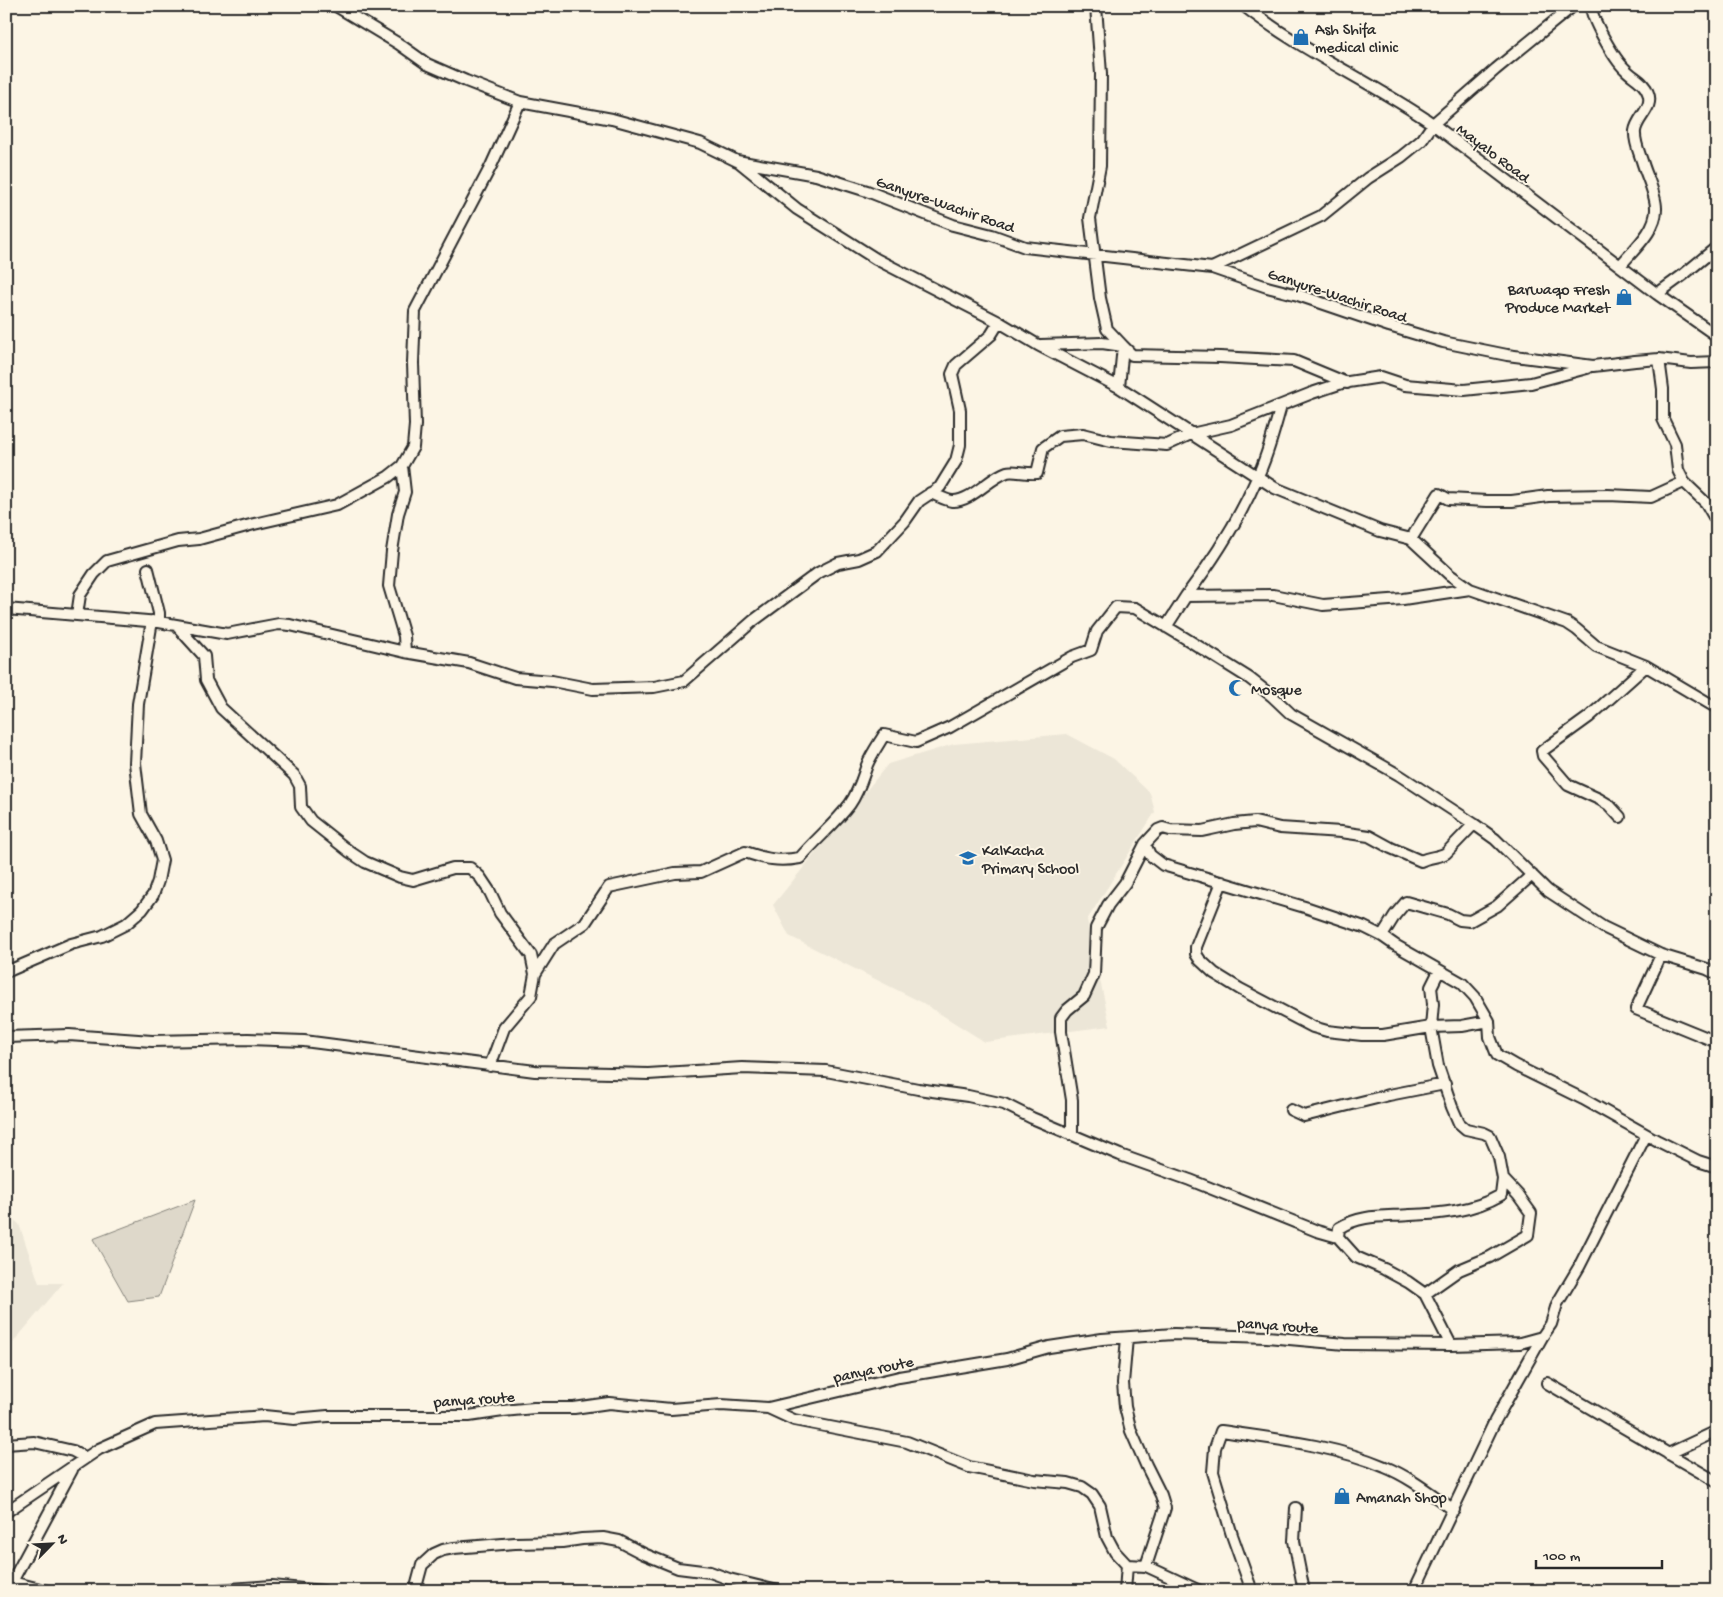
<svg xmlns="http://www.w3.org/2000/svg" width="1723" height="1597" font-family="'Gochi Hand',sans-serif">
	<rect width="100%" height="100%" fill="#fcf5e5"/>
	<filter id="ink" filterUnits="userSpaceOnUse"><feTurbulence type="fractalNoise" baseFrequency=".02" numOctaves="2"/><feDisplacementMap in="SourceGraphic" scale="10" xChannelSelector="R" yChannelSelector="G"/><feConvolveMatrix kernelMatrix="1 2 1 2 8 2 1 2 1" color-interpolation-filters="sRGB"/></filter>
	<g filter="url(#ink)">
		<!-- built -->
		<path fill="#ece6d7" d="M1067 734 1114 759 1150 793 1155 812 1087 920 1110 1026 985 1042 923 1003 789 936 773 905 888 764 954 744Z
			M6 1214 19 1224 39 1283H63L6 1351Z"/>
		<!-- green -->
		<path fill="#ded8ca" stroke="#84827a" d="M195 1200 159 1297 128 1301 93 1239Z"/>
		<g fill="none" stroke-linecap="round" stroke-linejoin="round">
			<!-- minor casing -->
			<g stroke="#2b2b2b" stroke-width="14">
				<path id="minor" d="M336 6 399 44 427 64 466 81 520 102 612 119 700 143 737 161 816 175 867 191 953 225 992 235 1025 247 1212 268 1267 287 1298 295 1389 326 1443 342 1507 355 1593 366 1635 361 1659 359 1691 363 1717 362
					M1096 6 1101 74 1100 166 1090 218 1100 298 1107 329 1123 346 1119 387
					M1244 6C1303 52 1372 82 1433 124L1657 294 1717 336
					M1591 6C1591 19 1615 60 1625 69 1633 78 1644 81 1648 93 1654 108 1637 117 1635 131 1634 141 1639 152 1642 161 1646 175 1656 194 1656 208 1657 230 1633 250 1620 266
					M738 161 797 209 876 259 999 322 1038 345 1119 387 1275 488 1380 531 1411 539 1450 575 1470 589 1567 623 1576 629 1596 646 1646 666 1717 708
					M1212 268 1321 216 1368 178 1401 157 1422 140 1433 124 1496 69 1573 6
					M1657 294 1683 275 1717 247
					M1041 345 1102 343 1123 346 1132 355 1220 357 1294 361 1347 383
					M1659 359 1663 389V419L1675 444 1678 470 1684 482 1706 503 1717 522
					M930 493C937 495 945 500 952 501 971 502 989 478 1007 472 1013 470 1027 474 1037 473L1043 448 1060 436 1083 434 1111 441 1167 445 1191 434 1231 425 1312 393 1342 383 1381 377 1405 385 1464 390 1531 383 1587 368
					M1411 539 1439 494 1448 499 1487 501H1512L1548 496 1608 495 1651 497 1684 482
					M148 569 159 613V622
					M1186 596C1214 559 1239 520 1257 478 1268 455 1274 430 1281 406
					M6 609 159 622 227 634 279 624 290 625 405 652 469 663 515 678 552 681 593 689 654 687 684 681 753 621 818 573 838 563 859 559 877 551 905 521 919 501 940 487 956 461 960 445V410L952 374 956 365 991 335 999 322
					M77 615 80 595 94 574 107 561 178 541 199 539 254 524 337 505 388 477 402 466
					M176 625 204 656 206 680 221 708 294 775 300 786 301 807 311 821 350 852 365 862 400 877 413 880 453 868H470L480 877 490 892 500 913 531 955 535 974
					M1166 627 1186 596 1273 595 1323 605 1403 599 1470 589
					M405 652 404 636 389 586 392 551 398 514 405 492 402 466 413 447 415 425 413 363 415 311 491 166 520 102
					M1620 817 1609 805 1599 799 1568 785 1543 756 1542 751 1589 717 1646 666
					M1145 844 1150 855 1163 865 1308 908 1364 927 1382 936 1395 945 1462 983 1475 997 1489 1021 1490 1037 1497 1055 1516 1066 1583 1099 1658 1141 1698 1161 1717 1167
					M1222 882 1196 947V954L1200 960 1214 973 1240 989 1313 1027 1327 1031 1362 1035H1383L1431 1027 1462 1026 1489 1021
					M1382 936 1395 915 1406 902 1448 914 1460 920 1470 921 1497 906 1532 875
					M1661 955 1636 1009 1717 1042
					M6 972 71 944 102 936 126 924 142 910 153 895 158 881 162 860 156 841 141 814 135 763 138 704 152 621
					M6 1037 69 1035 152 1041 248 1039 304 1041 535 1071 648 1074 742 1068 826 1071 918 1089 968 1096 1004 1104 1032 1118 1120 1155 1190 1180 1317 1231 1338 1237 1356 1257 1384 1269 1408 1282 1425 1294 1451 1345
					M490 1066 504 1028 531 996 535 974 554 944 585 923 609 887 675 873 701 872 745 852C766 859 778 862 800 858 816 839 835 824 850 804 859 791 862 779 867 765 871 755 878 745 884 735L916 742 950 727 1072 657 1091 650 1097 631 1116 607 1135 608 1185 638 1249 678 1272 696 1291 714 1399 775 1474 824 1495 839 1548 891 1603 927 1661 955 1707 969 1717 974
					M1291 1110 1304 1116 1389 1095 1445 1084
					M1072 1135V1100L1061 1032V1018L1067 1010 1084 996 1094 974 1096 928 1108 905 1125 883 1145 844 1158 830 1163 828 1170 830 1202 831 1234 824 1255 822 1280 828 1341 832 1369 836 1391 848 1421 861C1430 856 1438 858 1446 853L1474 824
					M1338 1237 1339 1228C1361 1214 1385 1217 1410 1215 1441 1214 1473 1211 1501 1195L1503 1179
					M1425 1294 1459 1270 1490 1257 1528 1235 1531 1213 1518 1195 1503 1179 1499 1157 1490 1136 1484 1133 1466 1129 1459 1123 1452 1107 1438 1066 1431 1027 1433 1004 1431 987 1439 971
					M1127 1338 1123 1383 1125 1407 1131 1431 1146 1465 1161 1495 1165 1508 1146 1566
					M1547 1383 1717 1482
					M768 1408 794 1420 907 1442 969 1467 1034 1480 1068 1483 1082 1487 1092 1494 1100 1506 1107 1537 1115 1552 1127 1565 1125 1591
					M6 1444 34 1442 73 1451 86 1458
					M1668 1454 1717 1431
					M1296 1508 1294 1541 1304 1591
					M6 1512 99 1449 155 1424 264 1416 294 1419 328 1416H469L503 1411 534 1408H574L609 1403 671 1409 721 1405 768 1408 899 1377 1007 1359 1049 1347 1102 1339 1174 1334 1267 1337 1345 1344 1451 1345 1520 1343 1542 1337 1551 1324 1557 1304 1579 1267 1646 1135
					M1127 1565 1146 1566 1200 1591
					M6 1583 12 1582 48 1591
					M7 1591 72 1470
					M202 1591 272 1586 323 1591
					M415 1591 422 1565 434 1554 443 1550 454 1548 515 1543 562 1542 582 1539 603 1538 619 1541 644 1554 678 1568 710 1572 729 1579 778 1591
					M1252 1591 1232 1535 1213 1472 1215 1448 1221 1431C1275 1439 1334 1445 1385 1467 1410 1477 1432 1495 1454 1510
					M1414 1591 1495 1421 1542 1337"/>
			</g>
			<!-- minor -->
			<use href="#minor" stroke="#fcf5e5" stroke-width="10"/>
		</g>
	</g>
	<!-- icons -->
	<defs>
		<g id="shop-bare" transform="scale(1.35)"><path d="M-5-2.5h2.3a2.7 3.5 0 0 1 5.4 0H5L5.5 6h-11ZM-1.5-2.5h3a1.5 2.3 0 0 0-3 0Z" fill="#1f6fb2" stroke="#fcf5e5" stroke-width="2.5" paint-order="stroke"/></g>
		<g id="mosque-bare" transform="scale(1.35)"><path d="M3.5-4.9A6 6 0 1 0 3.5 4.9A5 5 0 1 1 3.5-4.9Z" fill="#1f6fb2" stroke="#fcf5e5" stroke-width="2.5" paint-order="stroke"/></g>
		<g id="school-bare" transform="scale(1.35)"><path d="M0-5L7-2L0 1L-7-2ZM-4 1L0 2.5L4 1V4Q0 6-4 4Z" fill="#1f6fb2" stroke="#fcf5e5" stroke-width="2.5" paint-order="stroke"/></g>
	</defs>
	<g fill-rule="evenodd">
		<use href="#shop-bare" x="1301" y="37"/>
		<use href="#shop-bare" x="1624" y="297"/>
		<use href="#mosque-bare" x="1237" y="688"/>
		<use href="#school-bare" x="968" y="858"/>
		<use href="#shop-bare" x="1342" y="1496"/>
	</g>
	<g text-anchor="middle" stroke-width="4" stroke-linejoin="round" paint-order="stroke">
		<!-- poi labels -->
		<g font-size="16" fill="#2b2b2b" stroke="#fcf5e5" text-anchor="start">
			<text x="1315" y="34">Ash Shifa<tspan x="1315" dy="18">medical clinic</tspan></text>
			<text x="1610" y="294" text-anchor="end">Barwaqo Fresh<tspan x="1610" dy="18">Produce Market</tspan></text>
			<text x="1251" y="694">Mosque</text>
			<text x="982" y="855">KalKacha<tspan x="982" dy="18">Primary School</tspan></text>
			<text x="1356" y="1502">Amanah Shop</text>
		</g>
		<!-- street labels -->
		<g font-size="16" fill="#2b2b2b" stroke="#fcf5e5">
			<text transform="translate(1494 152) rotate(37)" y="6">Mayalo Road</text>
			<text transform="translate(946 203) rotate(19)" y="6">Ganyure-Wachir Road</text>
			<text transform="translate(1338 294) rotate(18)" y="6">Ganyure-Wachir Road</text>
			<text transform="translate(1278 1324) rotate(4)" y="6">panya route</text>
			<text transform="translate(873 1368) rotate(-12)" y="6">panya route</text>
			<text transform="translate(474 1398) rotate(-4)" y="6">panya route</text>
		</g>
	</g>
	<!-- margin -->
	<rect width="1723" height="1597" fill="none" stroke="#fcf5e5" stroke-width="25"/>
	<rect x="12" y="12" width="1698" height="1572" fill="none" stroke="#2b2b2b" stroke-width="2" filter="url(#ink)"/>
	<!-- north arrow -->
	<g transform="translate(52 1544) rotate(66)" stroke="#fcf5e5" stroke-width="4" paint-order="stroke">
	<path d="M0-4L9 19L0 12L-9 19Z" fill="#2b2b2b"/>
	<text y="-8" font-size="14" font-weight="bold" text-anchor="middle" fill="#2b2b2b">N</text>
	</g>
	<!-- scale -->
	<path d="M1536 1560v8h126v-8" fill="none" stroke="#2b2b2b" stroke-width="2.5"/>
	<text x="1543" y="1560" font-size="15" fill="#2b2b2b" stroke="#fcf5e5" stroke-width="4" paint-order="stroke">100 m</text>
</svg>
